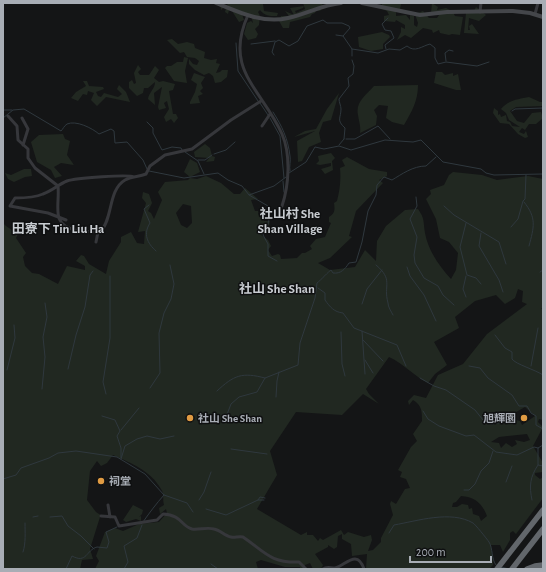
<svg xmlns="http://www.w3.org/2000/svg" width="546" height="572" font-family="'Alegreya Sans','Noto Sans TC',sans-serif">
	<rect width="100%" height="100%" fill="#141516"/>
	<!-- green -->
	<path fill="#212821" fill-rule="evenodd" d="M222 3 227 7 228 5 226 3 263 4 264 11 278 13 277 16C269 16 265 16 260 10L258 12 260 16 259 25 255 29 258 34 256 38 248 40 244 34 247 23 251 21 253 23 251 15 241 11 244 20 239 22 232 11 229 10 228 14 225 12 226 8 224 7 221 10 220 4Z
		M303 3H322L323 7 320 11 316 10 315 13 312 14 310 17 290 22 289 28H283L279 21 281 16H289L285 11 294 15 290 8 304 6 303 8 295 11 296 13 305 9Z
		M382 3 401 4 400 9H396V16L406 15 410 20V15L414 16V25L417 27 418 23 415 14 423 11 429 18H437L439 15 431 13 432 3 438 7 437 10 446 8 452 11 455 16 463 17 460 35 452 34 449 35 440 33 439 30 433 33 432 30 423 28 411 38 405 35 397 40 401 32V27L405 29V25L396 20 395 22 384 21V16L389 15 387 11 382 9Z
		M476 7 486 15 479 21 469 18 468 30H470L469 26 472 24 479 34 464 33 466 13 468 9 469 11H474Z
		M382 32 389 35 390 37 383 44V49L371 51 359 47 358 37Z
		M172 39 178 44 187 42 194 44 195 48 205 52 204 58 211 60 217 59 216 63 220 64 216 73 220 72 222 70H228L227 77 221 82 215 83 213 76 209 73 204 75 195 70 189 64V59L193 64 197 65 199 61 195 58 187 57 184 52 180 53 167 40Z
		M184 57 188 58 185 71 187 83 174 81 165 68 167 66H171L177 62H183Z
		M138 65 141 69 138 72 140 75H149L155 66 159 70 154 78 159 82 163 81 175 84 173 90 169 91 173 114H176L178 118 174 123 171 119 166 122 164 117 169 109 167 101 164 103 166 108 159 110 158 107 162 87 154 93 155 105 148 99C149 92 155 89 155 82L148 88H144L143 93 137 96 129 88V82L132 80 134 84 136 83 134 73Z
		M436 72H442L445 75 453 73V76L458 74 461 90H456L434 83Z
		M194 73 205 77 201 83 203 88 200 91 203 94 198 96 200 103 190 104V102L195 92 197 84 191 80Z
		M83 81H87L89 86 103 87 104 89 96 92 98 96 101 97 104 93 118 97 122 94 117 89 119 85 126 92 130 102 106 97 97 106 91 100 94 93 88 91 87 95 83 94 78 101 71 98 76 92 86 86Z
		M418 85C418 101 412 111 404 125L392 122 386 118 388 106 379 105 374 110 377 116 376 125 360 133C361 126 359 122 358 115 355 102 367 94 374 86Z
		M339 93 331 120 323 122 319 133 321 142 309 147 302 161 298 162 297 141 315 131 294 137 305 131 316 129 327 109Z
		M529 97 540 102H543V106L516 107 510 111 517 121 524 123 532 113 541 112 543 118 536 124H529L525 130 522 128 519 132 524 134 526 131 528 137 525 138 518 134 509 124 500 123 493 113 494 108 498 111V115L500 114 501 117 506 115 507 121 510 122 512 126 520 127 509 120 506 113 501 109C508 100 519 99 529 97Z
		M63 134 65 139 70 141 67 155 74 165 61 163 54 167 62 176 55 178 51 170 37 162 31 142 39 135Z
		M205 144 210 148 212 156 215 157 214 161 206 162 209 158 195 157 194 152Z
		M331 153 335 158 332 161 333 170 325 174 321 169 331 166V163L320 165 316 164 319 161 318 156Z
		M347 157 369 169 387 172V176L379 180 383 183 356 211 349 236 352 237 330 258 318 263 330 270 355 267 365 250 376 261 377 241 386 226 405 210 418 209C425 219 423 221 425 233 428 250 439 266 451 279L456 270 458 253 449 242 440 238 436 219 426 199 431 194 430 190 444 185 449 175 453 172 482 175 497 180 528 176 543 179V308H541L543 310V420L539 419 538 422 543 427 533 446 543 463V472L535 473V475L540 479 543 477V498L516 534 513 531 510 533V540L503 552 500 545H491L493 565 489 569H366L367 554 352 556 351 544 342 539V534L338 536 337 547 334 549 328 545V547L315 554 323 565 321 569H313L310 563 305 565 304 569H300V567H285L261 560 256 562 258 569H95L99 561 96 556 105 532 115 528 123 531 139 524 159 522 167 513 166 509 160 514 159 508 164 505C162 497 165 495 161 489 151 471 131 463 113 455L107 463 101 466 97 461 90 471 87 500 96 512 102 516 100 517 90 549 93 559 82 560 80 569H3V223L6 226 18 234 16 238 26 253 23 257 25 266 32 273 39 274 58 284 67 266 85 270V266L76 261 81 255 84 256 89 264 106 274 109 261 121 242V237L131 232 137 243 144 244 145 231 138 232 146 203 142 198 143 192 149 194 152 203 148 211 151 213 154 219 162 200 158 192 165 182 188 180 190 178 197 179 206 176 221 183 234 194H240L245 188 258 199 251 200 255 211H258L259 217 264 218V221H270L268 229 261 235 268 240 271 246 268 250 272 256 278 254 280 255 281 259 297 258 302 253H305L312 249 310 246 316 239 325 237 331 223 329 222V217C335 213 335 210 334 203L337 201C340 189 341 180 340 168L345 166 342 160ZM183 204 191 206 192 223 187 228 181 225 176 213ZM518 289 523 291 522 302 527 304 487 334 463 364 438 375 426 398 414 395 408 401 409 405 413 400C422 405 422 412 422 421L413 434 417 441 411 447 398 470 402 472 400 477 406 479 410 488 405 489 396 504 391 501 390 504 393 515 381 538V542L373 550 368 551 372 540 371 535 364 537 348 532 344 535 341 530 323 540 320 538 318 541 313 535H307V532L301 535 257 509 277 475 270 451 296 412 342 415 363 394 379 404 369 394 366 389 389 357C404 364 414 376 428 383L435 374 447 365 434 342 459 328 455 317 475 301 496 295 505 304 515 298ZM525 407 535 416 522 425 520 421 509 418 511 415ZM527 434 530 440 524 442 515 440 517 444 512 447 506 443 501 448 499 443 491 442 499 437ZM461 496C475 497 482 503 487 516L481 521 479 516 473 514 472 508 469 509 468 505 462 504 457 507H452L453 503 456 502Z
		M190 159 197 163 200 172 190 177 184 172Z
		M24 169H31L32 176 25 177 14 182 8 179 5 173 11 175Z
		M133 505 143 510 142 514 139 517 141 516V521L136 519 126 522 123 520Z"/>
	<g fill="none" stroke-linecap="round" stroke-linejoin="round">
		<!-- stream -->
		<path stroke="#2f383e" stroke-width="1" d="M336 35 343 36
			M236 43 238 71 258 101
			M251 44 275 41
			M352 49 378 53 389 49 400 50 407 46C415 53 422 46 430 44L435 48V58L438 64 446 62 477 66 489 62
			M386 49 385 45 394 38 391 31 385 30 382 24 388 18
			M274 55 272 52 275 42 279 40 289 46 298 41 307 26 323 20 327 23H342L349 26 350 28 343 36 352 49V56
			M446 61 445 53 449 50 453 51
			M260 103 268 115
			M3 110H12
			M512 111 515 109 543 108
			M273 112C282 126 288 139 290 156 291 161 289 166 290 171
			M3 118 13 110 24 109 61 131C63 129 64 126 67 124 76 120 92 128 99 134L111 129 114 131 115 143 127 142 143 160 147 169
			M270 118 280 136 284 178
			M147 122 153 128V133L162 150 172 147 181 148 182 150
			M344 139 345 128C336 120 341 118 341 109 341 106 339 102 339 99L349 86 348 78 353 74 354 66 352 60
			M346 139H355L378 126 390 139
			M339 145 344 139
			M185 152 198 161 204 174
			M214 154 226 150 235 142
			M198 160H205L212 155
			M149 171 184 178 218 173 228 180 242 186 249 195 274 186 286 177
			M289 173 306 162 315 147 324 149 339 146 351 150 385 140 413 142 421 140 443 162 481 169 486 173 494 175 543 174
			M283 181 284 192
			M249 195 268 206 271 210 268 224 263 235 268 244V256L277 261
			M416 197 417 206 410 219 417 237 414 255 415 263 424 278 438 286 443 295 454 305
			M524 202C537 218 534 227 529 246
			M149 205 144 209 150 223C143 234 147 243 156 251
			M444 206 454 215 499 242 506 264
			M466 223 460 247 467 275 476 278 481 284
			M511 227 518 219 523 201 525 199 526 175
			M481 233 479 246 499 280 503 292
			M376 265C394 280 383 285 388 303 388 307 391 311 393 315
			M407 267 410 276 424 295 436 321
			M540 272 543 270
			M318 288 325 293V300C330 307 334 312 343 313L354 328 397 345 406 366
			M466 297 463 289 466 276
			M362 304 367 289 382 270
			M362 331 365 374
			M341 332 342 364 345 376
			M495 335 505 348 512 352V359C515 364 536 370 543 375
			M363 340 383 361
			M365 360 373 373
			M469 366 480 368 488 378 512 395 519 406H527L531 413 536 416V425L543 429
			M531 366 538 328
			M68 369 76 335 85 307 90 275 93 271
			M7 370 15 338 14 325
			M420 378 434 386 446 390 475 410 483 420 491 424 505 422
			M150 388 160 373 159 333 164 313 171 299 174 284 170 265
			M42 389 45 357 43 337 47 317 45 303
			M217 391C234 375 242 372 265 378
			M106 394 103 382 110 338V276
			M276 397 277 381 279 372
			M423 411 428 419 439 426 466 436 474 435 496 452 517 455 534 447 538 448
			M102 416 115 420 120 431 117 436 121 448V458
			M226 417 231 404 239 397 257 392 265 378 298 365 300 343 315 298 317 283C321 280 329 271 331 270L333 273C341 274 345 269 349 263L356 262 362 242 368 211 376 195 377 185 384 177 392 180C402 174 413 166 426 166L436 157
			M121 430 139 408
			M543 445 538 448V465L543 466
			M231 449 267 454
			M121 459 125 446 137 439 147 436 160 439 174 436
			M3 479 16 475 21 468 49 458 58 453 76 451 117 457 145 474 164 495 187 503 193 512
			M506 482 512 466
			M464 490H469L475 484 481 471 489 463 493 451
			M199 500 204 492 211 472
			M258 500H264
			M532 500C529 486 530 477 538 465
			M206 509 226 515 258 500 260 497 265 498
			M33 517 38 516
			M50 517 62 516 68 526 81 536 94 549
			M143 522C150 512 156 504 164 495
			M389 533 394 525C417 521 451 510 473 523 475 524 487 539 489 542 493 548 491 559 496 565
			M23 552C26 543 25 532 25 523
			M211 564 218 569
			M501 567 509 569
			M66 569 72 556C87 564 86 550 97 547 100 547 104 548 107 548L109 542 106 532 117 527
			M124 569 128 562 124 546 137 538 142 525"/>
		<!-- minor -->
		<path stroke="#36373b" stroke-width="3" d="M480 12 481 3
			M535 14 538 3
			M248 15C223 70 262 89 282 134 291 155 289 185 282 206
			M8 116 17 126 18 140 28 149V158L35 168 58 186
			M22 118 28 129 23 145
			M262 126 270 114
			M58 186C60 206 50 225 76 230 84 231 92 233 101 231 113 218 108 190 125 180 131 176 139 177 146 174L150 166 165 155 192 149 231 120 261 101
			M66 220 48 213 10 206 15 198C24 198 34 198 43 194 52 191 59 184 67 181 75 178 130 174 134 177
			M96 242 98 232
			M108 505 110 517
			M101 516 115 517 119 526 157 520 163 514C182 515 181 526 192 529 199 530 207 527 214 529 220 530 225 536 231 537 235 538 238 536 243 537 265 552 270 563 299 562L306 569
			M323 569C327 566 330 568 335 568 345 566 357 548 364 569"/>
		<!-- secondary -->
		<path stroke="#44464a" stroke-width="4" d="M216 3C238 12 263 24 288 18 306 14 322 5 341 3
			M362 3 420 15 447 12 513 11 530 13 543 17"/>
		<!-- motorway -->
		<path stroke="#62666b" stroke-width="5.5" d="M497 569 543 510
			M512 569 543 529
			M527 569 535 566 543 565"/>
	</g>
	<!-- markers -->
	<g fill="#e09b43" stroke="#0f1011" stroke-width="1.5">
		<circle cx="190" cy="418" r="4"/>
		<circle cx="524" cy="418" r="4"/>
		<circle cx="101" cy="481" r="4"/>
	</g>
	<g text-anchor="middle" stroke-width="3" stroke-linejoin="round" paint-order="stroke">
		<!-- poi labels -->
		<g font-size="11" font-weight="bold" fill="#a8adb5" stroke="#0f1011" text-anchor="start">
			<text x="198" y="422">社山 She Shan</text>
			<text x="516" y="422" text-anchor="end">旭輝園</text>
			<text x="109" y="485">祠堂</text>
		</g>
		<!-- quarter labels -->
		<g font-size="13" font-weight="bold" fill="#c8ccd1" stroke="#0f1011">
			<text x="290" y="218">社山村 She<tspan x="290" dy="15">Shan Village</tspan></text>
			<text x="58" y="233">田寮下 Tin Liu Ha</text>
			<text x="277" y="293">社山 She Shan</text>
		</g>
	</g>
	<!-- border -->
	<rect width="546" height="572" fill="none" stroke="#a8adb5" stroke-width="8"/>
	<!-- scale -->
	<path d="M410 556v6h81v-6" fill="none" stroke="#a8adb5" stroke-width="2"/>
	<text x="416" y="556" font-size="12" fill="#a8adb5" stroke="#0f1011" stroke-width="3" paint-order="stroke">200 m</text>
</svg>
